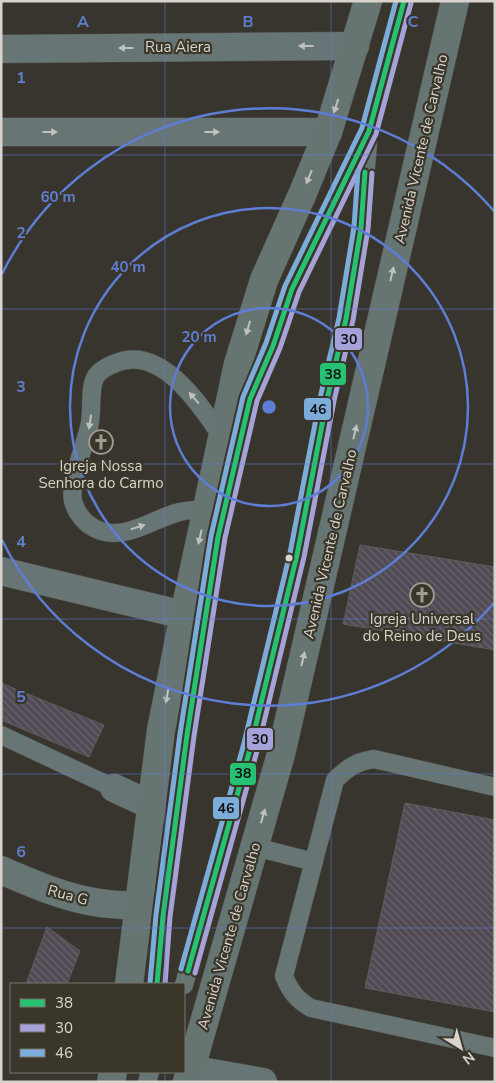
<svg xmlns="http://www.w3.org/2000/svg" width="496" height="1083" font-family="'Nunito Sans',sans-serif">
	<defs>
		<pattern id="building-back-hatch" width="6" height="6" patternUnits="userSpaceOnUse" patternTransform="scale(1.25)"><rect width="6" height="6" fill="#504a54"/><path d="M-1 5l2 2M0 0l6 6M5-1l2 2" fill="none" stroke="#68636b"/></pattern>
	</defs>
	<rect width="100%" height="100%" fill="#37352e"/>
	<!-- building -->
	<path fill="url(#building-back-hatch)" stroke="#5e5d5c" d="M360 545 495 567V650L343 624Z
		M1 683 104 725 89 757 1 720Z
		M405 803 495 820V1012L365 988Z
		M47 927 80 951 67 984H26Z"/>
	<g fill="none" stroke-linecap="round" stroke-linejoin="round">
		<!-- service casing -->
		<g stroke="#53514b" stroke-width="19">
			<path id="service" d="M206 509C196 510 185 510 176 513 151 520 123 542 96 529 85 524 76 513 73 501 69 484 85 445 89 427 93 413 89 390 95 378 99 370 108 366 116 363 161 344 201 406 222 437
				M1 735 114 788
				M495 787 374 759C355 762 349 767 335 780L284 976C290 991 297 1000 311 1008L495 1048
				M255 847 314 862
				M157 984 163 916 187 735 218 537 250 399 273 346 292 289 364 140
				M184 985 250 749 297 555 327 399 346 319 361 228 369 131 404 1
				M147 1082 150 1072"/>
		</g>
		<!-- minor casing -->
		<g stroke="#53514b" stroke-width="29">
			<path id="minor" d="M1 49 355 46
				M1 132H328
				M114 788 151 805
				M1 870C33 884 65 898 100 903 113 905 126 905 139 906
				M189 1069 263 1082"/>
		</g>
		<!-- tertiary casing -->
		<g stroke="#53514b" stroke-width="29">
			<path id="tertiary" d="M1 571 184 615"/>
		</g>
		<!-- primary casing -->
		<g stroke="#53514b" stroke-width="29">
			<path id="primary" d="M129 984 161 730 184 615 238 364 264 280 302 195 328 132 368 1
				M111 1082 113 1072
				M187 1082 281 754 455 1"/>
		</g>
		<!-- service -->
		<use href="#service" stroke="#677574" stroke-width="18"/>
		<!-- minor -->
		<use href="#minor" stroke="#677574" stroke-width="28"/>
		<!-- tertiary -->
		<use href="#tertiary" stroke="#677574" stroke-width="28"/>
		<!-- primary -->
		<use href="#primary" stroke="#667572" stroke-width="28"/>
		<!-- bus-1 casing -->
		<g stroke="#3b362a" stroke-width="9">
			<path id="bus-1" d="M188 971 250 749 297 555 327 399 346 319 361 228 365 172
				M157 984 163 916 187 735 218 537 250 399 273 346 292 289 369 131 404 1"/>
		</g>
		<!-- bus-2 casing -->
		<g stroke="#3b362a" stroke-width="9">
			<path id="bus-2" d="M195 973 257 751 304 557 334 401 353 320 368 229 372 173
				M165 984 170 917 194 736 225 538 257 401 280 348 299 292 376 134 411 3"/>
		</g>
		<!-- bus-3 casing -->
		<g stroke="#3b362a" stroke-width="9">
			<path id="bus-3" d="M181 969 243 747 290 553 320 398 339 318 354 227 358 171
				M150 983 156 915 180 734 211 536 243 397 266 343 285 286 362 128 396 1"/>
		</g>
		<!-- bus-1 -->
		<use href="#bus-1" stroke="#26c172" stroke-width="5"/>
		<!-- bus-2 -->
		<use href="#bus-2" stroke="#a5a1d9" stroke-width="5"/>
		<!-- bus-3 -->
		<use href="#bus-3" stroke="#7cacd9" stroke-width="5"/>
	</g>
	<!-- one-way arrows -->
	<defs><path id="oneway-solid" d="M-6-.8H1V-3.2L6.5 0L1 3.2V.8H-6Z" transform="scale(1.25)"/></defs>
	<g fill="#c1c1bb">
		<use href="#oneway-solid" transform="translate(306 46) rotate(180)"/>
		<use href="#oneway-solid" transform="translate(126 48) rotate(180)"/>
		<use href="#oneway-solid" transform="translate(336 106) rotate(108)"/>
		<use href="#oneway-solid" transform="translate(50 132)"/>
		<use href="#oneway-solid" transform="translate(212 132)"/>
		<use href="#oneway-solid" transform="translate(309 177) rotate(112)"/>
		<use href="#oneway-solid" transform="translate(392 274) rotate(-77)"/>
		<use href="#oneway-solid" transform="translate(248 328) rotate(106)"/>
		<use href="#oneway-solid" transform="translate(194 398) rotate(-131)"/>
		<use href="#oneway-solid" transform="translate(90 422) rotate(99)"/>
		<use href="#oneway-solid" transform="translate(355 432) rotate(-77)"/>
		<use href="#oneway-solid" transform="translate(138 527) rotate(-17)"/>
		<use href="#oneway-solid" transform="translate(200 537) rotate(102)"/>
		<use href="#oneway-solid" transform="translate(303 659) rotate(-77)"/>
		<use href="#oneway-solid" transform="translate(167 696) rotate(101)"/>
		<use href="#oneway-solid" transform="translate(263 816) rotate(-74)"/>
	</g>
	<!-- grid -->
	<path fill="none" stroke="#5e7dd4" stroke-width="1" stroke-opacity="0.55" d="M165 1V984M331 1V1082M1 155H495M1 309H495M1 464H495M1 619H495M1 774H495M1 928H495M165 1072V1082"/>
	<!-- distance rings -->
	<g fill="none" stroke="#5e7dd4" stroke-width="2.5">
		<circle cx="269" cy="407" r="99"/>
		<circle cx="269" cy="407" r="199"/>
		<path d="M494 603A298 298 0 0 1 2 540M2 274A298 298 0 0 1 494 211"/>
	</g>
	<!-- icons -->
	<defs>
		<g id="church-ring" transform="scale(1.25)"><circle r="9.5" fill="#3b362a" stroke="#a09c95" stroke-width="1.5"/><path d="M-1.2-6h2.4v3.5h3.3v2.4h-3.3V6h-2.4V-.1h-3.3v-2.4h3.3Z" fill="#a09c95"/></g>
	</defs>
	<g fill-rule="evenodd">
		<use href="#church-ring" x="101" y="442"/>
		<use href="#church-ring" x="422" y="595"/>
	</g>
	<!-- markers -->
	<circle fill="#d8d4cd" stroke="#3b362a" stroke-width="2" cx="289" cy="558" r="4.5"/>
	<g text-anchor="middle" stroke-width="4.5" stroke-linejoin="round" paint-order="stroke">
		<!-- street labels -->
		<g font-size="15" fill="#d8d4cd" stroke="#3b362a">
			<text x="178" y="52">Rua Aiera</text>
			<text transform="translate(421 149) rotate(-77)" y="5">Avenida Vicente de Carvalho</text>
			<text transform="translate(330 544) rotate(-77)" y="5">Avenida Vicente de Carvalho</text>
			<text transform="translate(68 895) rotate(15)" y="5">Rua G</text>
			<text transform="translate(229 936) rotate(-74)" y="5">Avenida Vicente de Carvalho</text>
		</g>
		<!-- poi labels -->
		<g font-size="15" fill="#d8d4cd" stroke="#3b362a">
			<text x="101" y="471">Igreja Nossa<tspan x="101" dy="17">Senhora do Carmo</tspan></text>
			<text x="422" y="624">Igreja Universal<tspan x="422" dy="17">do Reino de Deus</tspan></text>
		</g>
	</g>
	<g font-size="16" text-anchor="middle" font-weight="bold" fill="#5e7dd4" stroke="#3b362a" stroke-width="4.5" stroke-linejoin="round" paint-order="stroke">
		<text x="83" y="27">A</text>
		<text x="248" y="27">B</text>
		<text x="413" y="27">C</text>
		<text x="21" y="83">1</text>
		<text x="21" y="238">2</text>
		<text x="21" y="392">3</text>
		<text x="21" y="547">4</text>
		<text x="21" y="702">5</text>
		<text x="21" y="857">6</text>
	</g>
	<circle cx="269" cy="407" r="8" fill="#5e7dd4" stroke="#3b362a" stroke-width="2.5"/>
	<g font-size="15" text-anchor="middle" font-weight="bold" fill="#5e7dd4" stroke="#3b362a" stroke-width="4.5" stroke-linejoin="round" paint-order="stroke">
		<text x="58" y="202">60 m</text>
		<text x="128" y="272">40 m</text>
		<text x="199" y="342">20 m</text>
	</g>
	<g stroke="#3b362a" stroke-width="2">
		<rect x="334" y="327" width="29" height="24" rx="5" fill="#a5a1d9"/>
		<rect x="319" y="362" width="28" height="24" rx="5" fill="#26c172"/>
		<rect x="303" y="397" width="29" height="24" rx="5" fill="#7cacd9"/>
		<rect x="246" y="727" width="28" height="24" rx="5" fill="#a5a1d9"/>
		<rect x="229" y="762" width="28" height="24" rx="5" fill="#26c172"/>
		<rect x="212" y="796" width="28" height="24" rx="5" fill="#7cacd9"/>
	</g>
	<g font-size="14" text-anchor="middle" font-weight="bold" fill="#111">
		<text x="349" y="344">30</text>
		<text x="333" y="379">38</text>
		<text x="318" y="414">46</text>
		<text x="260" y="744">30</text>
		<text x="243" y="778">38</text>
		<text x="226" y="813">46</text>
	</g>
	<!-- border -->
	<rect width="496" height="1083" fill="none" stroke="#d8d4cd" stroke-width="5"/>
	<!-- legend -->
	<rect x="10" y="983" width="175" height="90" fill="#3b362a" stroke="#7a756b"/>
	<rect x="20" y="999" width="25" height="8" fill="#26c172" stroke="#7a756b"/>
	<text x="55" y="1008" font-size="15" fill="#d8d4cd">38</text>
	<rect x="20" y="1024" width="25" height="8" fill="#a5a1d9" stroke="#7a756b"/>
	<text x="55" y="1033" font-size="15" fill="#d8d4cd">30</text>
	<rect x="20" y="1049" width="25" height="8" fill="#7cacd9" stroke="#7a756b"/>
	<text x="55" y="1058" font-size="15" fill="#d8d4cd">46</text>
	<!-- north arrow -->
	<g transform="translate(461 1048) rotate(143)" stroke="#3b362a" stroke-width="4" paint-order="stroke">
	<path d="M0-4L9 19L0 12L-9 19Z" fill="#d8d4cd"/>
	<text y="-8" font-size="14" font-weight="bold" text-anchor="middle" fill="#d8d4cd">N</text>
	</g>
</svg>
